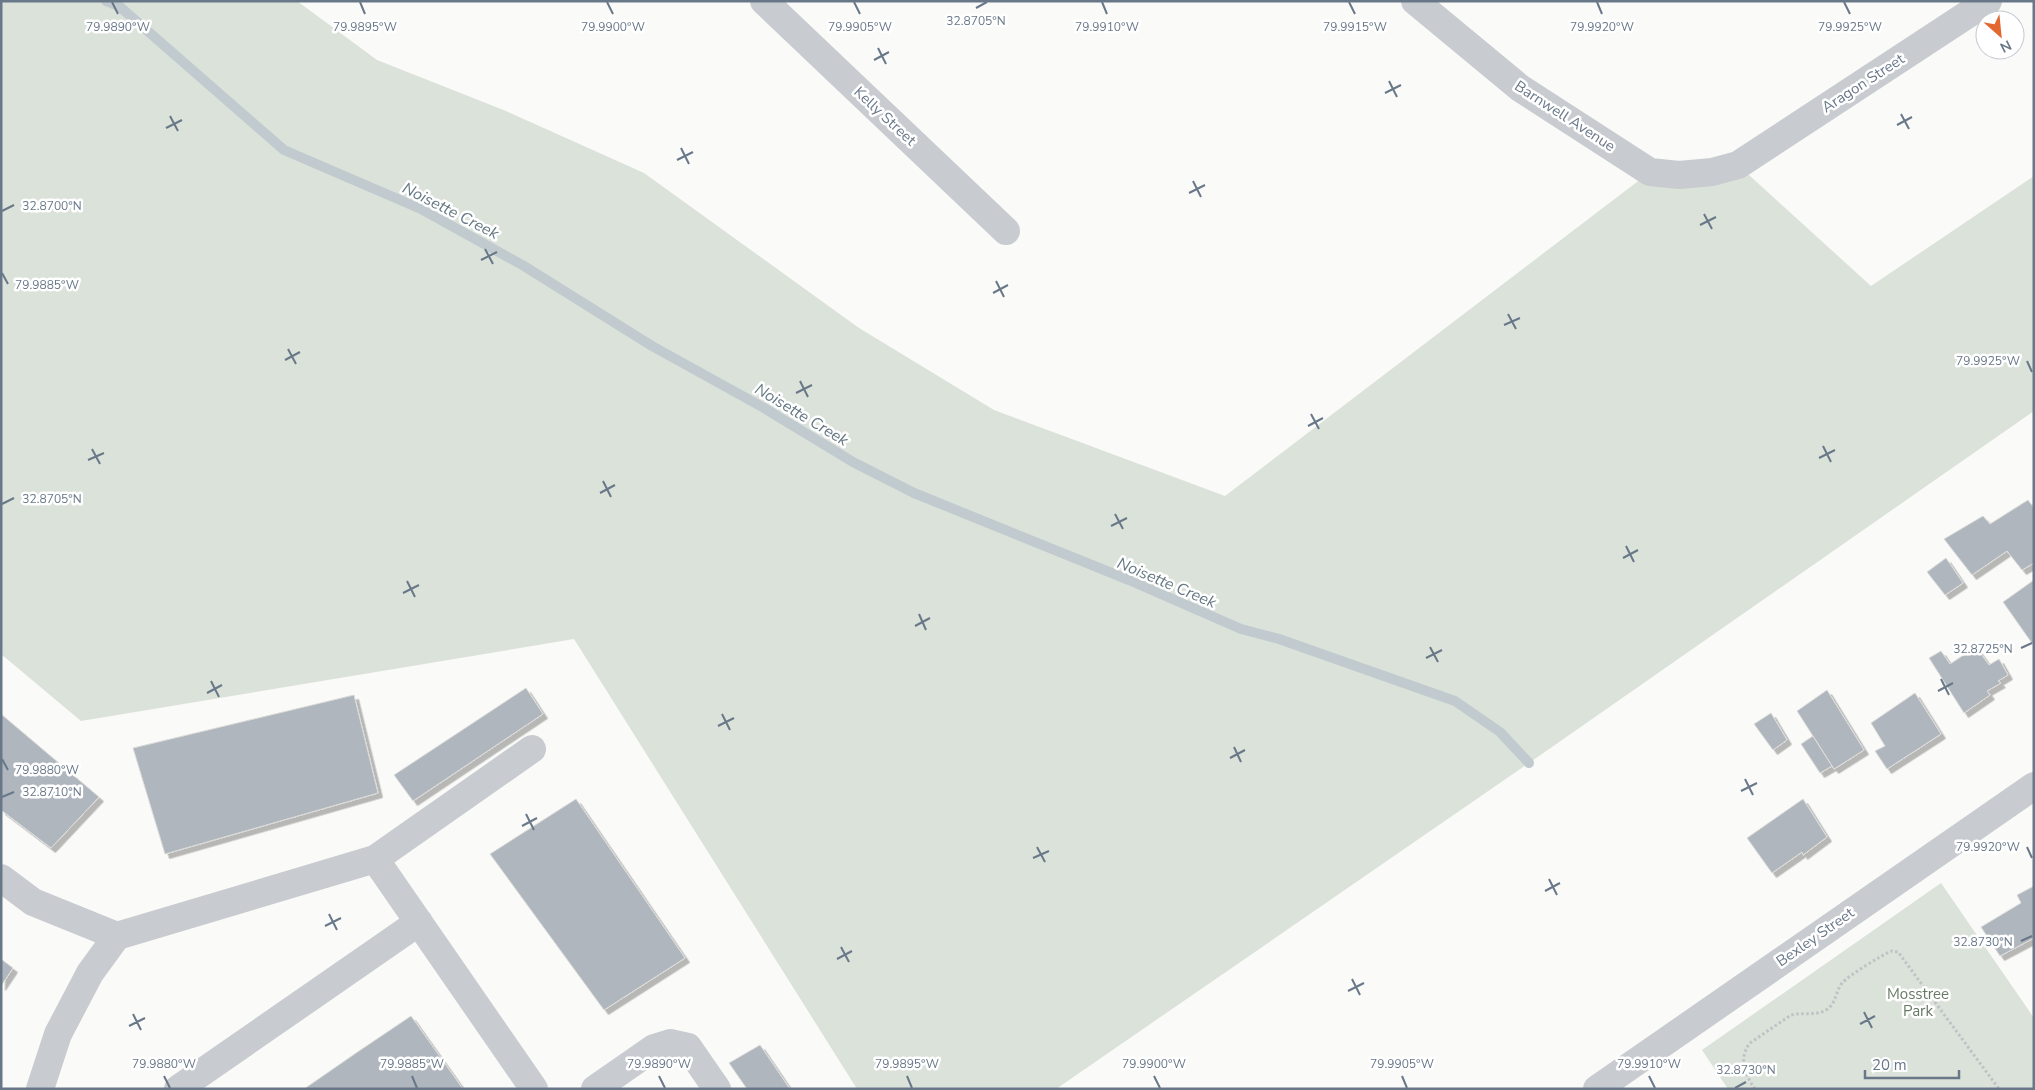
<svg xmlns="http://www.w3.org/2000/svg" width="2035" height="1090" font-family="'Nunito Sans',sans-serif">
	<defs>
		<filter id="shadow"><feDropShadow dx="4.5" dy="4.5" stdDeviation="0" flood-color="#0004"/></filter>
	</defs>
	<rect width="100%" height="100%" fill="#fafaf8"/>
	<!-- green -->
	<path fill="#dbe2d9" d="M1 1H297L377 60 506 111 644 173 859 328 994 410 1225 496 1650 172 1738 165 1871 286 2034 176V411L1529 763 1056 1089H857L574 639 81 721 1 654Z
		M1941 883 2034 1018V1089H1728L1702 1050Z"/>
	<g fill="none" stroke-linecap="round" stroke-linejoin="round">
		<!-- stream -->
		<path stroke="#c1cacf" stroke-width="10" d="M106 1 119 6 284 150 421 209 524 266 652 346 764 408 853 462 914 493 1129 580 1241 629 1279 639 1455 701 1500 732 1529 763"/>
	</g>
	<!-- building -->
	<path fill="#afb6bd" stroke="#dcdcda" filter="url(#shadow)" d="M2028 500 2034 508V563L2022 570 2007 551 1972 575 1944 539 1983 516 1990 524Z
		M1946 558 1963 583 1945 595 1927 572Z
		M2034 580V646L2003 602Z
		M1976 647 1989 665 1999 659 2008 675 1998 681 2001 683 1987 691 1990 695 1964 713 1929 658 1941 651 1950 664Z
		M526 688 543 714 413 801 394 775Z
		M1827 690 1864 750 1834 769 1797 711Z
		M1915 693 1941 734 1887 769 1875 751 1885 746 1871 723Z
		M354 695 378 793 165 854 133 748Z
		M1771 713 1787 740 1773 750 1754 724Z
		M1 714 99 797 51 848 1 810Z
		M1813 736 1832 766 1820 773 1801 744Z
		M576 799 685 958 604 1010 490 854Z
		M1803 799 1827 837 1803 855 1802 852 1772 873 1747 838Z
		M2034 886V938L2000 956 1981 927 2021 903 2017 895Z
		M1 959 13 968 1 986Z
		M411 1016 463 1089H304L359 1051Z
		M760 1045 790 1089H747L729 1063Z"/>
	<g fill="none" stroke-linecap="round" stroke-linejoin="round">
		<!-- path -->
		<path stroke="#c0c2c5" stroke-width="3" stroke-dasharray="2.5 2.5" stroke-linecap="butt" d="M1755 1089C1745 1075 1738 1058 1750 1043L1791 1015C1803 1012 1816 1016 1826 1010 1837 1003 1835 992 1842 983 1848 976 1883 954 1892 951L1898 952 1901 956 1999 1089"/>
		<!-- street -->
		<path stroke="#c8cbcf" stroke-width="28" d="M764 1 1006 231
			M1415 1 1520 88 1650 172 1679 175 1712 172 1738 165 1988 1
			M532 749 375 859 534 1089
			M1 878 33 902 117 936
			M40 1089 58 1034 90 973 117 936 375 859
			M178 1089 419 922
			M595 1089 654 1048 670 1043 688 1047 717 1089
			M1597 1089 2034 786"/>
	</g>
	<!-- ticks -->
	<path fill="none" stroke="#697889" stroke-width="2" d="M112 2 118 14M360 2 365 14M607 2 613 14M854 2 860 14M1102 2 1107 14M1349 2 1355 14M1597 2 1602 14M1844 2 1850 14M976 8 987 2M878 48 886 64M874 60 889 52M1389 81 1397 97M1385 93 1401 85M1901 114 1909 129M170 116 178 131M1897 125 1912 117M166 128 182 120M681 148 689 164M677 160 693 152M1193 181 1201 197M1189 193 1205 185M2 211 14 205M1704 214 1712 229M1700 225 1716 217M485 249 493 264M481 260 497 252M2 273 8 284M996 281 1004 297M993 293 1008 285M1508 314 1516 329M1504 325 1520 318M288 349 296 364M285 360 300 352M2027 361 2032 372M800 381 808 397M796 393 812 385M1311 414 1319 429M1308 426 1323 418M1823 446 1831 462M92 449 100 464M1819 458 1835 450M88 460 104 453M603 481 611 497M600 493 615 485M2 504 14 498M1115 514 1123 529M1111 526 1127 518M1626 546 1634 562M1623 558 1638 550M407 581 415 597M403 593 419 585M919 614 926 630M915 626 930 618M1430 647 1438 662M2021 648 2032 643M1426 658 1442 650M1941 679 1949 695M211 681 219 697M1938 691 1953 683M207 693 222 685M722 714 730 730M718 726 734 718M1234 747 1241 762M1230 758 1245 750M2 759 8 770M1745 779 1753 795M1741 791 1757 783M2 797 14 792M526 814 534 830M522 826 537 818M1037 847 1045 862M2027 847 2032 858M1033 858 1049 851M1549 879 1557 895M1545 891 1560 883M329 914 337 930M325 926 341 918M2021 941 2032 936M841 947 849 962M837 959 852 951M1352 979 1360 995M1348 991 1364 983M1864 1012 1872 1028M133 1014 141 1030M1860 1024 1875 1016M129 1026 145 1018M164 1076 170 1088M412 1076 417 1088M659 1076 665 1088M907 1076 912 1088M1154 1076 1160 1088M1402 1076 1407 1088M1649 1076 1655 1088M1735 1088 1746 1082"/>
	<g text-anchor="middle" stroke-width="5" stroke-linejoin="round" paint-order="stroke">
		<!-- street labels -->
		<g font-size="15" fill="#697889" stroke="#fff">
			<text transform="translate(1863 83) rotate(-33)" y="5">Aragon Street</text>
			<text transform="translate(885 116) rotate(43)" y="5">Kelly Street</text>
			<text transform="translate(1565 116) rotate(33)" y="5">Barnwell Avenue</text>
			<text transform="translate(1815 937) rotate(-35)" y="5">Bexley Street</text>
		</g>
		<!-- park labels -->
		<g font-size="15" fill="#667a64" stroke="#fff">
			<text x="1918" y="999">Mosstree<tspan x="1918" dy="17">Park</tspan></text>
		</g>
		<!-- water labels -->
		<g font-size="16" font-style="italic" fill="#657883" stroke="#fff">
			<text transform="translate(451 210) rotate(27)" y="6">Noisette Creek</text>
			<text transform="translate(802 414) rotate(31)" y="6">Noisette Creek</text>
			<text transform="translate(1167 582) rotate(23)" y="6">Noisette Creek</text>
		</g>
	</g>
	<g font-size="12" text-anchor="middle" fill="#697889" stroke="#fff" stroke-width="5" stroke-linejoin="round" paint-order="stroke">
		<text x="976" y="25">32.8705°N</text>
		<text x="118" y="31">79.9890°W</text>
		<text x="365" y="31">79.9895°W</text>
		<text x="613" y="31">79.9900°W</text>
		<text x="860" y="31">79.9905°W</text>
		<text x="1107" y="31">79.9910°W</text>
		<text x="1355" y="31">79.9915°W</text>
		<text x="1602" y="31">79.9920°W</text>
		<text x="1850" y="31">79.9925°W</text>
		<text x="52" y="210">32.8700°N</text>
		<text x="47" y="289">79.9885°W</text>
		<text x="1988" y="365">79.9925°W</text>
		<text x="52" y="503">32.8705°N</text>
		<text x="1983" y="653">32.8725°N</text>
		<text x="47" y="774">79.9880°W</text>
		<text x="52" y="796">32.8710°N</text>
		<text x="1988" y="851">79.9920°W</text>
		<text x="1983" y="946">32.8730°N</text>
		<text x="164" y="1068">79.9880°W</text>
		<text x="412" y="1068">79.9885°W</text>
		<text x="659" y="1068">79.9890°W</text>
		<text x="907" y="1068">79.9895°W</text>
		<text x="1154" y="1068">79.9900°W</text>
		<text x="1402" y="1068">79.9905°W</text>
		<text x="1649" y="1068">79.9910°W</text>
		<text x="1746" y="1074">32.8730°N</text>
	</g>
	<!-- border -->
	<rect width="2035" height="1090" fill="none" stroke="#697889" stroke-width="5"/>
	<!-- north arrow -->
	<g transform="translate(2000 35) rotate(153)"><circle r="24" fill="#ffffff" stroke="#c3c9d0"/>
	<path d="M0-4L9 19L0 12L-9 19Z" fill="#e26830"/>
	<text y="-8" font-size="14" font-weight="bold" text-anchor="middle" fill="#697889">N</text>
	</g>
	<!-- scale -->
	<path d="M1865 1070v8h94v-8" fill="none" stroke="#697889" stroke-width="2.5"/>
	<text x="1872" y="1070" font-size="15" fill="#697889" stroke="#ffffff" stroke-width="4" paint-order="stroke">20 m</text>
</svg>
